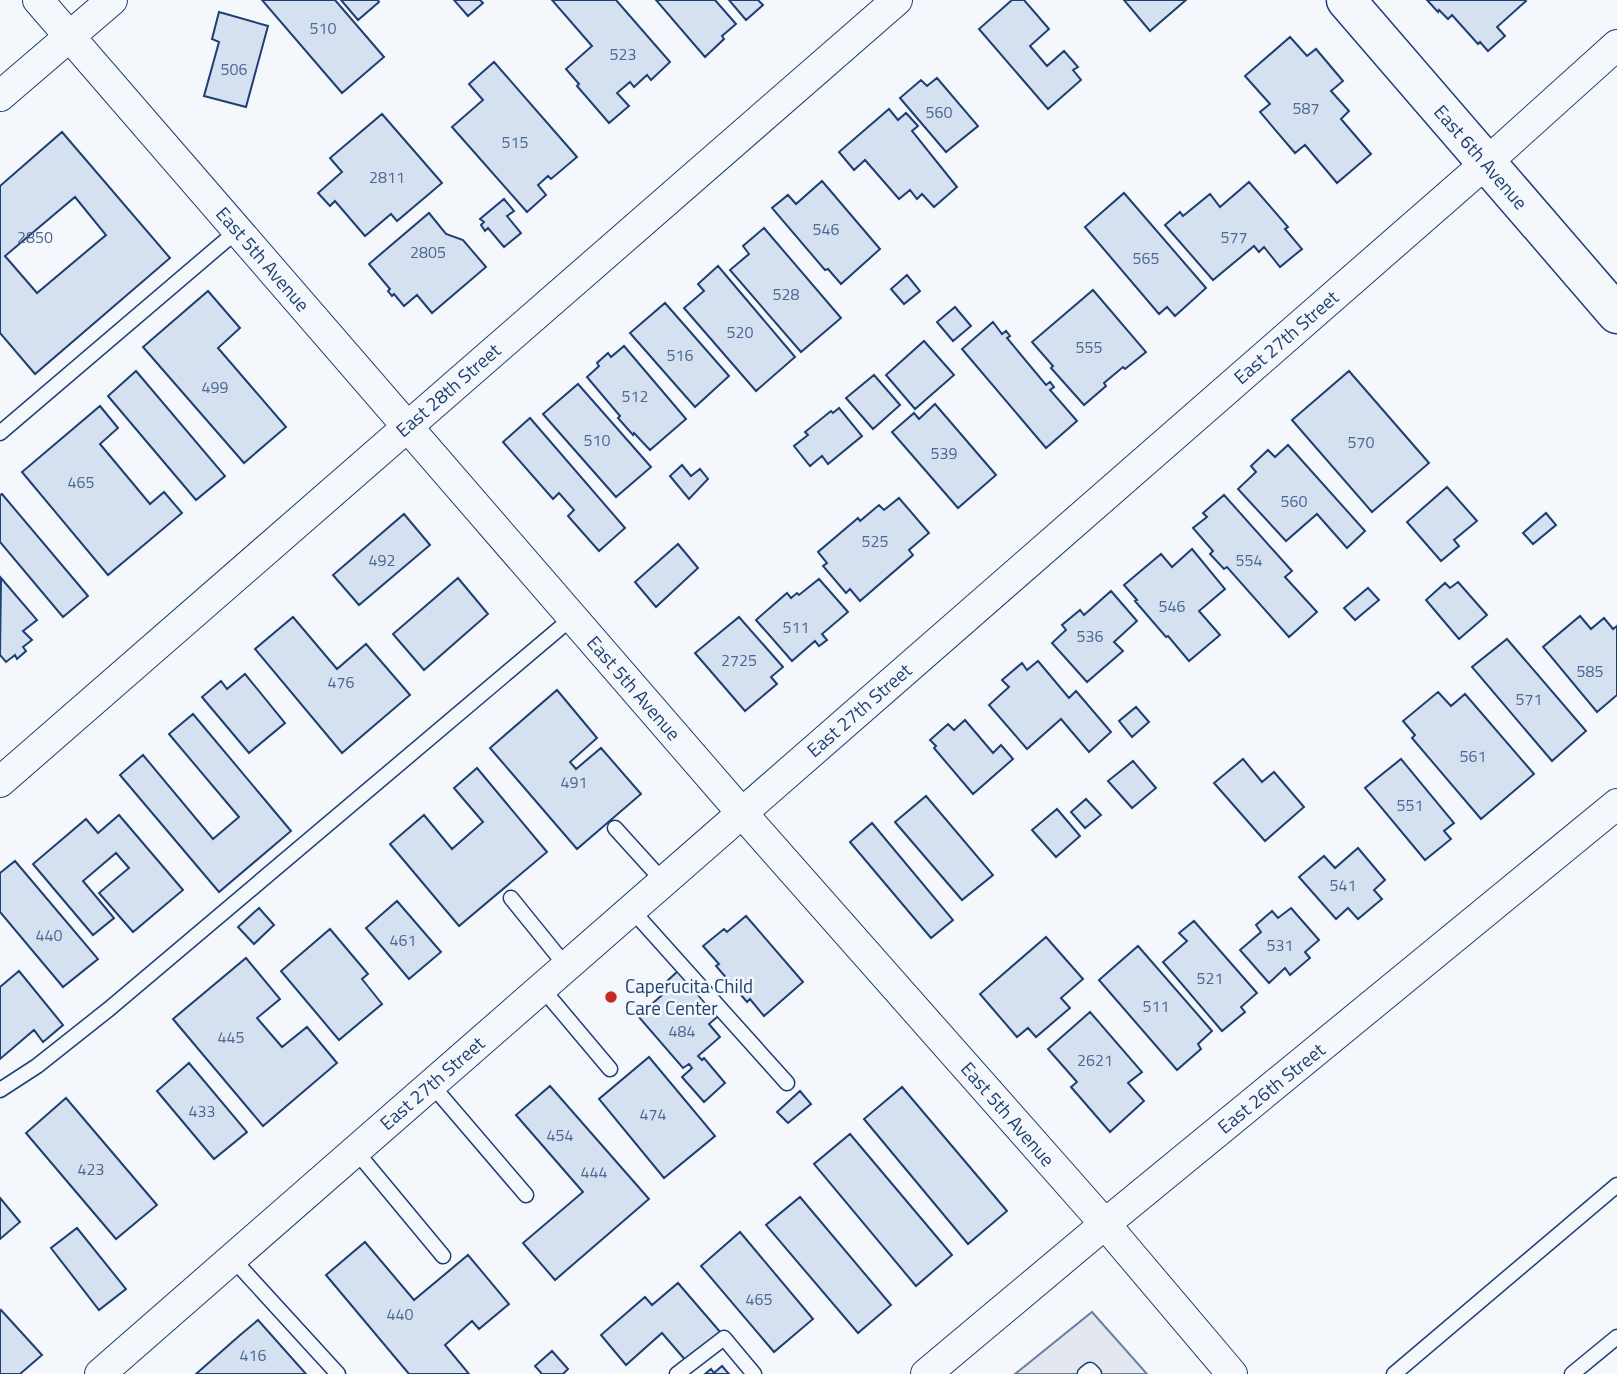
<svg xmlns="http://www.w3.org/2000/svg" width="1617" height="1374" font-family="'Titillium Web',sans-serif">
	<rect width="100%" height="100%" fill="#f4f7fb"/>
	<!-- parking -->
	<path fill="#e3e8f0" stroke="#687fa3" stroke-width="2" d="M1092 1312 1147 1374H1015Z"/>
	<!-- building -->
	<path fill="#d5e0f0" stroke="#1d3f73" stroke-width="2" fill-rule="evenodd" d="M262 0H335L384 57 342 93Z
		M341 0H378L379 2 358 20Z
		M454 0H480L483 3 468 16Z
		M552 0H616L670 62 651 80 647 75 634 87 630 82 617 93 629 106 609 123 577 86 579 84 566 69 592 46Z
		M656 0H715L736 24 722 36 724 39 705 57Z
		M729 0H758L763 5 746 20Z
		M1012 0H1024L1049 29 1030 46 1047 66 1064 51 1078 67 1073 70 1081 80 1048 109 979 29Z
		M1124 0H1186L1150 31Z
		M1427 0H1525L1526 1 1497 27 1505 36 1488 51 1480 42 1478 44 1452 15 1448 19 1439 10 1438 12Z
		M219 12 268 26 246 107 204 96 219 42 212 39Z
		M1290 37 1307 56 1316 49 1343 81 1331 91 1349 111 1341 119 1371 154 1337 183 1305 145 1295 153 1260 112 1270 104 1245 76Z
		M494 62 577 157 551 179 548 176 538 185 546 195 527 212 452 127 483 100 469 84Z
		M937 78 978 126 946 152 900 98 921 80 927 86Z
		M889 109 898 120 906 113 918 126 912 131 957 187 934 207 922 194 917 199 910 190 899 199 865 160 854 170 839 152Z
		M382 114 442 183 397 221 391 214 365 236 335 201 330 206 318 193 342 172 330 158Z
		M62 132 170 258 35 374 0 333V186ZM75 197 106 235 37 293 5 256Z
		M822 181 880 249 841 284 828 269 825 270 772 208 788 195 796 204Z
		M1249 182 1288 227 1285 229 1302 249 1280 267 1264 247 1259 252 1254 246 1213 280 1165 225 1180 212 1183 216 1210 194 1220 207Z
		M1124 193 1206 288 1175 316 1167 307 1159 314 1085 227Z
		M504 199 514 211 507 216 521 233 504 247 488 228 485 231 481 225 484 222 480 219Z
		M429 213 446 234 463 240 486 267 432 313 417 295 404 306 394 294 392 296 388 291 390 289 369 264Z
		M764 228 841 318 801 352 730 270 749 254 743 246Z
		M718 266 795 357 756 391 684 308 704 291 698 284Z
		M907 275 920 291 904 304 891 289Z
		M1093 290 1146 352 1125 369 1123 367 1104 383 1106 386 1084 405 1051 368 1053 366 1032 342Z
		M208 291 240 328 218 348 286 427 244 463 143 347Z
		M665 303 729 376 695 407 630 333Z
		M955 307 971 326 953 341 937 322Z
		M993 322 1002 334 1006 331 1010 336 1007 338 1046 385 1050 382 1054 387 1050 390 1077 421 1046 448 962 349Z
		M924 341 954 375 915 409 886 375Z
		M624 346 686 419 650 450 634 433 633 435 618 418 620 416 587 377 599 366 597 363 608 353 611 357Z
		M136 371 225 476 196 500 108 396Z
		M1349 371 1429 463 1372 512 1292 420Z
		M874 375 900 405 873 429 846 398Z
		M578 384 651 467 616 497 543 414Z
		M935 404 996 475 958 508 892 432 914 413 919 419Z
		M100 406 118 428 100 444 150 504 164 492 182 513 108 575 22 472Z
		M839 408 862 436 828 464 822 456 810 466 794 446 808 435 805 432 831 411 833 413Z
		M530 418 625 528 599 551 568 516 574 510 559 493 553 499 503 442Z
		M1288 445 1365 531 1347 548 1317 514 1286 541 1238 489 1256 472 1251 466 1268 450 1275 457Z
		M682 465 691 476 700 469 708 479 689 499 670 476Z
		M1447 487 1477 521 1454 540 1459 546 1441 561 1407 522Z
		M2 494 88 596 63 617 0 542V495Z
		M1224 495 1292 571 1285 577 1317 612 1289 637 1227 567 1224 569 1210 554 1213 551 1193 528 1207 517 1203 513Z
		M899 498 929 533 909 550 913 555 860 601 850 589 846 593 823 566 827 563 818 552 858 518 860 521 879 505 884 510Z
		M1546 513 1556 525 1533 544 1523 533Z
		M404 514 430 545 359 605 333 575Z
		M678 544 698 568 656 607 635 582Z
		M1192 549 1225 589 1199 611 1220 635 1189 661 1168 636 1166 637 1135 601 1137 600 1124 585 1161 554 1172 567Z
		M1 578 37 620 23 631 32 640 23 647 26 651 17 659 15 655 6 662 0 655Z
		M458 578 488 614 424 670 393 634Z
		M819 579 848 612 822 634 827 640 819 646 815 641 792 661 756 620 787 593 791 598 797 593 799 595Z
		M1458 582 1487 615 1459 639 1426 600 1445 583 1450 588Z
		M1368 588 1379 600 1355 620 1344 608Z
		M1111 591 1137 621 1114 642 1123 651 1087 682 1052 643 1066 630 1062 625 1080 610 1084 615Z
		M1580 616 1591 629 1604 618 1613 629 1617 626V695L1597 712 1543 647Z
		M293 617 337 669 366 644 410 695 342 753 255 649Z
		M739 617 783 667 771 677 777 684 745 711 695 653Z
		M1507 639 1586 731 1552 761 1472 667Z
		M1038 661 1069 698 1076 691 1111 732 1089 752 1061 719 1027 749 989 705 1009 687 1002 680 1022 663 1027 670Z
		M245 674 285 723 249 753 202 697 221 681 227 689Z
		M557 690 597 738 570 762 576 769 601 748 641 794 577 849 490 748Z
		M1438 692 1451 706 1465 694 1534 774 1481 819 1412 738 1415 735 1403 721Z
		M1136 707 1149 722 1132 737 1119 721Z
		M193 714 291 831 219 892 120 775 143 755 213 839 239 817 169 734Z
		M965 720 993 753 1001 745 1013 759 973 794 934 748 936 746 930 740 948 724 954 730Z
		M1243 759 1262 782 1274 772 1304 807 1265 841 1214 783Z
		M1401 759 1454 823 1444 831 1451 839 1425 860 1365 788Z
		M1133 761 1156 788 1132 808 1108 781Z
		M477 768 547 852 459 926 390 844 424 815 452 849 483 822 454 788Z
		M926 796 993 875 962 900 895 822Z
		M1086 799 1101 815 1085 828 1071 812Z
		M1057 809 1080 836 1056 857 1032 830Z
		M119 815 183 890 133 932 99 893 129 868 116 853 83 881 114 918 93 935 33 864 86 819 98 833Z
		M872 823 953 920 931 938 850 842Z
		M1358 848 1385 880 1374 890 1382 899 1358 919 1348 908 1336 919 1299 877 1324 856 1335 868Z
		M15 861 98 959 63 987 0 912V873Z
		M397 901 441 952 409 979 366 928Z
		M259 908 274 925 254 944 238 927Z
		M1291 908 1319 940 1305 952 1310 958 1290 975 1285 968 1269 983 1240 950 1261 932 1256 925 1272 911 1278 918Z
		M746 916 803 982 764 1016 750 999 747 1002 716 966 719 964 703 946 724 929 727 932Z
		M1194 921 1257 993 1241 1007 1245 1012 1222 1031 1163 962 1187 941 1179 933Z
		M330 929 368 974 362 979 382 1004 339 1040 281 971Z
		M1046 937 1083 979 1061 998 1070 1008 1036 1037 1028 1028 1017 1037 980 994Z
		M1138 946 1212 1031 1198 1044 1201 1049 1177 1070 1099 980Z
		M246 958 280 999 257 1018 282 1047 307 1027 337 1063 263 1126 173 1019Z
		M679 970 723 1012 709 1024 720 1037 698 1056 702 1060 704 1058 725 1083 704 1102 682 1077 692 1068 689 1064 683 1068 638 1016 669 989 665 983Z
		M19 971 63 1025 43 1042 34 1030 0 1059V987Z
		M1090 1012 1142 1072 1128 1083 1144 1101 1110 1132 1071 1087 1077 1082 1048 1049Z
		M649 1057 715 1136 664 1178 599 1099Z
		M189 1063 247 1132 214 1159 157 1091Z
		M550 1086 649 1199 555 1280 523 1243 583 1192 516 1115Z
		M902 1087 1007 1211 968 1244 864 1119Z
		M800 1091 811 1104 788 1123 777 1112Z
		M66 1098 157 1205 116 1239 26 1133Z
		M850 1134 952 1255 916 1286 814 1164Z
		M800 1197 891 1305 858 1333 766 1225Z
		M0 1198 20 1222 0 1239Z
		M77 1228 126 1289 99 1310 51 1248Z
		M740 1232 813 1319 774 1352 701 1266Z
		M365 1242 414 1300 468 1255 509 1304 479 1329 472 1321 445 1345 469 1374H409L326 1275Z
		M678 1283 721 1333 687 1362 662 1333 626 1365 601 1335 645 1297 652 1305Z
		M1 1310 42 1355 20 1374H0V1312Z
		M258 1320 306 1374H196L239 1336Z
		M552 1351 568 1369 563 1374H542L535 1366Z
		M722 1366 729 1374H705L711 1369 714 1373Z"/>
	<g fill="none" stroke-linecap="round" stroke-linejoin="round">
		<!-- lane casing -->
		<g stroke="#1d3f73" stroke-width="17">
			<path id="lane" d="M0 433 238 230
				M615 828 663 881
				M511 898 566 966
				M631 909 787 1083
				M541 987 610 1069
				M431 1084 526 1195
				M0 1090 37 1066 109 1009 573 617
				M355 1150 443 1256
				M232 1258 338 1374
				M677 1374 724 1338 754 1374
				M1085 1374 1090 1370 1094 1374
				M1394 1374 1617 1185
				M1572 1374 1617 1337"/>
		</g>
		<!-- street casing -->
		<g stroke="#1d3f73" stroke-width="32">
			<path id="street" d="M38 0 741 812 1105 1224 1232 1374
				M0 96 112 0
				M0 782 897 0
				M100 1374 1486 163 1617 45
				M926 1374 1105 1224 1617 804"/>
		</g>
		<!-- secondary casing -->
		<g stroke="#1d3f73" stroke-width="41">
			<path id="secondary" d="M1346 0 1617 314"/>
		</g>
		<!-- lane -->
		<use href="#lane" stroke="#f4f7fb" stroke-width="14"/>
		<!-- street -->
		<use href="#street" stroke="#f4f7fb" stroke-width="30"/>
		<!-- secondary -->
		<use href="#secondary" stroke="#f4f7fb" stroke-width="38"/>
	</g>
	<!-- markers -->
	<circle fill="#c62828" stroke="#f4f7fb" stroke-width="2.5" cx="611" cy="997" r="7"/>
	<g text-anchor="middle" stroke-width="5" stroke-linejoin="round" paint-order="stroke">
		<!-- number labels -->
		<g font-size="16" fill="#4b6792">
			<text x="323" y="34">510</text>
			<text x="623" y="60">523</text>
			<text x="234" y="75">506</text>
			<text x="1306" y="114">587</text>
			<text x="939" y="118">560</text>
			<text x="515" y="148">515</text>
			<text x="387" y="183">2811</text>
			<text x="826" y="235">546</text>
			<text x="35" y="243">2850</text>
			<text x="1234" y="243">577</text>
			<text x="428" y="258">2805</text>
			<text x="1146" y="264">565</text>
			<text x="786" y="300">528</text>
			<text x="740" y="338">520</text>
			<text x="1089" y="353">555</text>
			<text x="680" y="361">516</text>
			<text x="215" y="393">499</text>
			<text x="635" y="402">512</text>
			<text x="597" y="446">510</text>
			<text x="1361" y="448">570</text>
			<text x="944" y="459">539</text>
			<text x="81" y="488">465</text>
			<text x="1294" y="507">560</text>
			<text x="875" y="547">525</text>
			<text x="382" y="566">492</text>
			<text x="1249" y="566">554</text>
			<text x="1172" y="612">546</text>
			<text x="796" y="633">511</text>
			<text x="1090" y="642">536</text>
			<text x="739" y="666">2725</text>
			<text x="1590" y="677">585</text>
			<text x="341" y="688">476</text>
			<text x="1529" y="705">571</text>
			<text x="1473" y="762">561</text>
			<text x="574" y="788">491</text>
			<text x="1410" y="811">551</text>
			<text x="1343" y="891">541</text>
			<text x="49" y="941">440</text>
			<text x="403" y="946">461</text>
			<text x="1280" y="951">531</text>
			<text x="1210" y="984">521</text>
			<text x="1156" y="1012">511</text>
			<text x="682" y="1037">484</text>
			<text x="231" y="1043">445</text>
			<text x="1095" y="1066">2621</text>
			<text x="202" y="1117">433</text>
			<text x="653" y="1120">474</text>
			<text x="560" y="1141">454</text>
			<text x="91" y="1175">423</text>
			<text x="594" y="1178">444</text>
			<text x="759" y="1305">465</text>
			<text x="400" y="1320">440</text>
			<text x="253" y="1361">416</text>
		</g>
		<!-- street labels -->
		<g font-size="19" fill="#1d3f73" stroke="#f4f7fb">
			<text transform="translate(1481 157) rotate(49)" y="7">East 6th Avenue</text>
			<text transform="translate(263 259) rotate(49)" y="7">East 5th Avenue</text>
			<text transform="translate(1286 337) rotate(-41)" y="7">East 27th Street</text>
			<text transform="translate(448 390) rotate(-41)" y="7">East 28th Street</text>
			<text transform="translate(634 688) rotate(49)" y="7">East 5th Avenue</text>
			<text transform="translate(859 710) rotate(-41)" y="7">East 27th Street</text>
			<text transform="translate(432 1083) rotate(-41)" y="7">East 27th Street</text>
			<text transform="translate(1271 1088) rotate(-39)" y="7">East 26th Street</text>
			<text transform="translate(1008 1114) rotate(49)" y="7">East 5th Avenue</text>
		</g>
		<!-- poi labels -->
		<g font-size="19" fill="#1d3f73" stroke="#f4f7fb" text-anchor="start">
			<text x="625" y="993">Caperucita Child<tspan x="625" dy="22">Care Center</tspan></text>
		</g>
	</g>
</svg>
